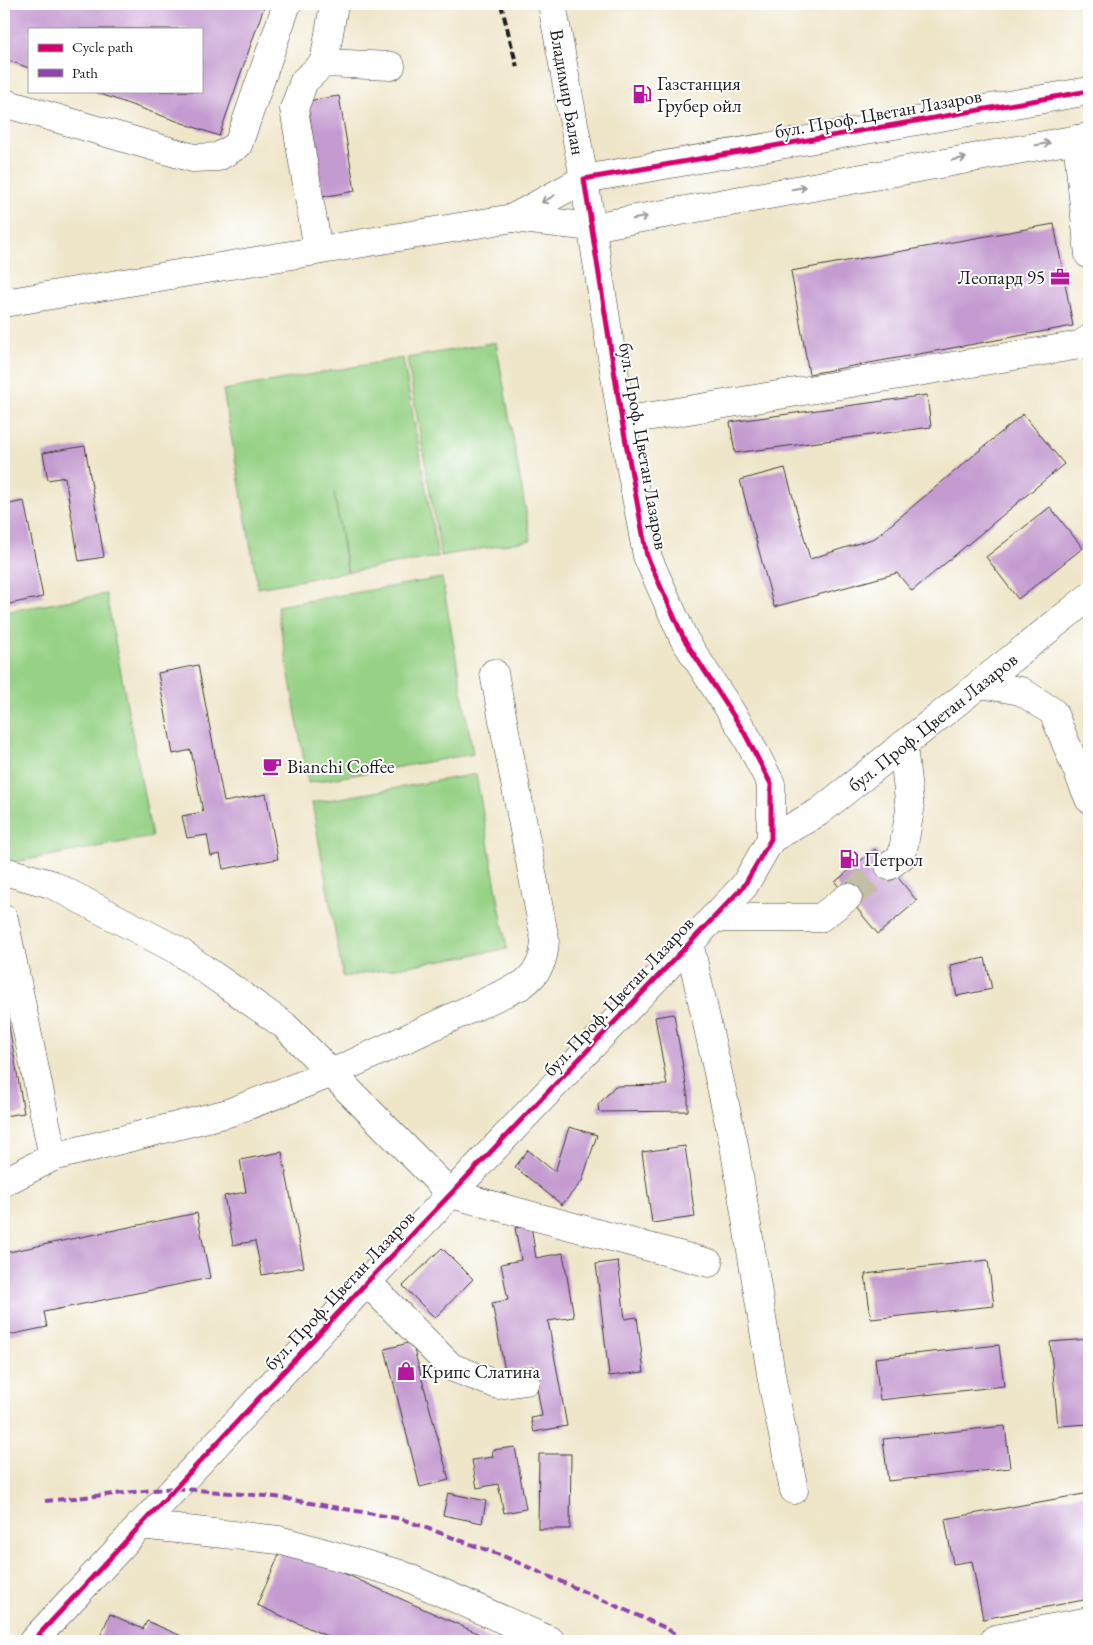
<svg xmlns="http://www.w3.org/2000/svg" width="1093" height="1645" font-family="'EB Garamond',serif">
	<rect width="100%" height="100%" fill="#fff"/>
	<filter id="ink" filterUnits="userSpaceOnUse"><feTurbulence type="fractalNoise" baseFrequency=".02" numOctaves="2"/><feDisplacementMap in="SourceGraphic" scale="10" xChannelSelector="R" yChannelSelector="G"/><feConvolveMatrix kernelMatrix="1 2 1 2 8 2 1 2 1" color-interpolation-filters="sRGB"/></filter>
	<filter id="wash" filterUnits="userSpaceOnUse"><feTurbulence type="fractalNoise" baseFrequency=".0096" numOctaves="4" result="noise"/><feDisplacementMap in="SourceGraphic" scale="20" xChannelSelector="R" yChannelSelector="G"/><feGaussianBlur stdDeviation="1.12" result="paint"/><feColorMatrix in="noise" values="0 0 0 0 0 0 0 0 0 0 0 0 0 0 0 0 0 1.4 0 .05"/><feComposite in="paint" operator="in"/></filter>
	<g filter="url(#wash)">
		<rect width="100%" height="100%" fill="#efe6ca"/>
		<!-- green -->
		<path fill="#96d185" stroke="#597650" d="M496 342 531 540 441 556 407 358Z
			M403 358 438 557 348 572 334 493 347 572 258 588 223 390Z
			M442 578 473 754 308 783 277 606Z
			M106 594 152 837 4 864V612Z
			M476 774 507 949 343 977 312 803Z"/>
		<g id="blocks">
			<!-- building -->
			<path fill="#c49bd0" d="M4 4H265L219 136 95 92 201 91V29H29V68L4 59Z
				M339 96 355 191 322 197 307 101Z
				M1054 224 1073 326 809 374 791 271Z
				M927 395 931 427 735 453 730 422Z
				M1023 414 1064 464 912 591 897 573 774 607 740 480 785 468 810 559 875 538Z
				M85 446 104 557 79 561 65 477 48 480 43 453Z
				M24 501 43 597 4 605V505Z
				M1050 507 1083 548 1018 599 986 557Z
				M198 665 224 802 266 794 278 859 223 869 220 854 211 856 207 835 187 838 182 816 203 812 191 750 173 754 158 673Z
				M875 849 917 901 878 934 835 882Z
				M985 958 992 989 957 996 950 965Z
				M4 1008H6L24 1113 4 1116Z
				M674 1014 688 1097V1111L599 1112 598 1105 615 1086 667 1085 655 1017Z
				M569 1127 597 1135 582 1181 562 1205 515 1167 528 1150 555 1172Z
				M685 1146 695 1217 652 1223 642 1152Z
				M282 1152 304 1267 262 1275 255 1241 233 1245 224 1196 246 1192 240 1160Z
				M197 1213 210 1278 44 1312 47 1327 4 1336V1253Z
				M531 1225 536 1258 563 1253 574 1317 548 1321 567 1426 534 1432 531 1418 542 1416 533 1366 505 1371 492 1303 508 1300 501 1264 521 1260 515 1228Z
				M442 1248 473 1279 435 1318 403 1286Z
				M988 1260 994 1306 871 1319 865 1274Z
				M618 1261 625 1319 637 1317 644 1372 609 1376 596 1264Z
				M1089 1339V1424L1058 1426 1050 1342Z
				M412 1342 449 1480 420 1487 385 1349Z
				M999 1345 1004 1386 880 1400 875 1358Z
				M1005 1426 1010 1468 888 1481 883 1439Z
				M515 1447 526 1509 504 1513 498 1484 477 1488 472 1460 493 1457 492 1450Z
				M539 1454H571L570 1529H538Z
				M448 1493 486 1501 482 1523 443 1515Z
				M1089 1493V1599L983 1619 972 1561 953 1564 945 1519Z
				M283 1546 495 1641H338L257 1605Z
				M110 1614 143 1629 147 1621 193 1641H98Z"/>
		</g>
	</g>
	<g filter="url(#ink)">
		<use href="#blocks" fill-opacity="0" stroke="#3c3a36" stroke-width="1"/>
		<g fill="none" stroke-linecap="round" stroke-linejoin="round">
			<!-- minor-tunnel -->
			<path stroke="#c5bea7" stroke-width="28" stroke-dasharray="28 14" stroke-linecap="butt" d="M848 897 889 866"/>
			<!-- minor casing -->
			<g stroke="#3c3a36" stroke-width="29">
				<g id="minor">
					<path d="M324 63 334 4"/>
					<path d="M4 103 193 158 218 157 238 145 287 4"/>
					<path d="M1077 139 1089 255"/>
					<path d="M513 218 584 179 1089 91"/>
					<path d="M318 250 294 109 304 81 324 63 391 66"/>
					<path d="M4 303 513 218 592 227 1089 137"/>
					<path d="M622 421 1080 345 1089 339"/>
					<path d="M980 684 1021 691 1053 712 1089 799"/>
					<path id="s1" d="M771 839 819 812 1089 597"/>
					<path d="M889 866 902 856 910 810 903 745"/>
					<path d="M4 871 51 884 177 950 284 1025 451 1194 709 1263"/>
					<path d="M713 918H820L848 897"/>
					<path d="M4 919 53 1157"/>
					<path d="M689 942 734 1145 773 1386 794 1490"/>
					<path d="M4 1182 53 1157 228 1113 330 1074 522 985C539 972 544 961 545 940L494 673"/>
					<path d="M367 1282 451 1367 498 1385 526 1381"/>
					<path d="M140 1525 279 1540 400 1574 551 1641"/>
					<path d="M33 1641 367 1282 744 886 771 839V784L744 732 684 639 647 556 622 421 584 179 552 4"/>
					<path d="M995 1641V1639L1089 1621"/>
				</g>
			</g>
			<!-- minor -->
			<use href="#minor" stroke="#fff" stroke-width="28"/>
			<!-- rail -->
			<path stroke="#1c1c1c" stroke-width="4" stroke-dasharray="8 4" stroke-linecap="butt" d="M501 4 517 67"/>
			<!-- quiet -->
			<path stroke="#8e44ad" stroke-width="4" stroke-dasharray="8 4" stroke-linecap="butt" d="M45 1501 174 1488 276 1497 402 1519 503 1556 666 1628 685 1641"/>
			<!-- cycleway casing -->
			<g stroke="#fff" stroke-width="8">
				<path id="cycleway" d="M33 1641 367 1282 744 886 771 839V784L744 732 684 639 647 556 622 421 584 179 1089 91"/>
			</g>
			<!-- cycleway -->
			<use href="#cycleway" stroke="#d6006c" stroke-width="5"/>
		</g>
		<!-- one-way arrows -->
		<defs><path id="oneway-shaft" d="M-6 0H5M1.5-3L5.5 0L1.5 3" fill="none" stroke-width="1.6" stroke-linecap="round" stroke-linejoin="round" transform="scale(1.25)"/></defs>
		<g stroke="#999">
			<use href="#oneway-shaft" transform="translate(1043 144) rotate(-9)"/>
			<use href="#oneway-shaft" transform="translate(959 159) rotate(-10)"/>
			<use href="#oneway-shaft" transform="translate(799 188) rotate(-10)"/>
			<use href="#oneway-shaft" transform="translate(548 199) rotate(151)"/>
			<use href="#oneway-shaft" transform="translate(640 218) rotate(-10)"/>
		</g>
	</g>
	<!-- icons -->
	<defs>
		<g id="fuel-bare" transform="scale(1.5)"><path d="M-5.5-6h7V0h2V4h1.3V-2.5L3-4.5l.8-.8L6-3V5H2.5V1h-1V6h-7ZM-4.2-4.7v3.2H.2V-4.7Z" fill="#b5179e" stroke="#fff" stroke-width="2.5" paint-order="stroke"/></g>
		<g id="office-bare" transform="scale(1.5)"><path d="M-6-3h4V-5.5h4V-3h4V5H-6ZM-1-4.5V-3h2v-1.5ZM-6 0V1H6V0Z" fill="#b5179e" stroke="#fff" stroke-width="2.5" paint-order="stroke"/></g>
		<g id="cafe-bare" transform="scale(1.5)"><path d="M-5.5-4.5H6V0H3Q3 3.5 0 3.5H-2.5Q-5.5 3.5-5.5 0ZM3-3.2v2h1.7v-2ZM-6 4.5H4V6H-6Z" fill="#b5179e" stroke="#fff" stroke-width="2.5" paint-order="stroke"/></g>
		<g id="shop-bare" transform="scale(1.5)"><path d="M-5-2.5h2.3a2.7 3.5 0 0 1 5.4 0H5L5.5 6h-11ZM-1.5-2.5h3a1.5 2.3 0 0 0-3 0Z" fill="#b5179e" stroke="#fff" stroke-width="2.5" paint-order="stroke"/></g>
	</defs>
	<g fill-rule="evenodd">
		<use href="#fuel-bare" x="642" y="94"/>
		<use href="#office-bare" x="1060" y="277"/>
		<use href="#cafe-bare" x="272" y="766"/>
		<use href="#fuel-bare" x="849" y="859"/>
		<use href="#shop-bare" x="406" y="1371"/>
	</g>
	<g text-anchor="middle" stroke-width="4" stroke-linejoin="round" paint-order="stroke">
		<!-- poi labels -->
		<g font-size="19" fill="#1c1c1c" stroke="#fff" text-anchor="start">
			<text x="657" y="90">Газстанция<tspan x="657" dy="22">Грубер ойл</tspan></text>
			<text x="1045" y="284" text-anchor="end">Леопард 95</text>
			<text x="287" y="773">Bianchi Coffee</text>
			<text x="864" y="866">Петрол</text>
			<text x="421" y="1378">Крипс Слатина</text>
		</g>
		<!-- street labels -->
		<g font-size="19" fill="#1c1c1c" stroke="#fff">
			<text transform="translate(568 92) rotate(80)" y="7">Владимир Балан</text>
			<text transform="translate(878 113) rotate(-10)" y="7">бул. Проф. Цветан Лазаров</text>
			<text transform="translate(644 446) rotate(80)" y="7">бул. Проф. Цветан Лазаров</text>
			<text dy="7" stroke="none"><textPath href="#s1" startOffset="200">бул. Проф. Цветан Лазаров</textPath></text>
			<text transform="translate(618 996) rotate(-47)" y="7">бул. Проф. Цветан Лазаров</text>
			<text transform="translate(339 1290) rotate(-47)" y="7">бул. Проф. Цветан Лазаров</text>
		</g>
	</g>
	<!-- margin -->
	<rect width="1093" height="1645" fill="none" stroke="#fff" stroke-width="20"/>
	<!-- legend -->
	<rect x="28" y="28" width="175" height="65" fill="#ffffff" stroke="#a4a4a4"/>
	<rect x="38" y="44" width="25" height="8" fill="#d6006c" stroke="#a4a4a4"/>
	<text x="72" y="52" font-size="15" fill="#1c1c1c">Cycle path</text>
	<rect x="38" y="69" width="25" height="8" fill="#8e44ad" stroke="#a4a4a4"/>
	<text x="72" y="78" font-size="15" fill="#1c1c1c">Path</text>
</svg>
